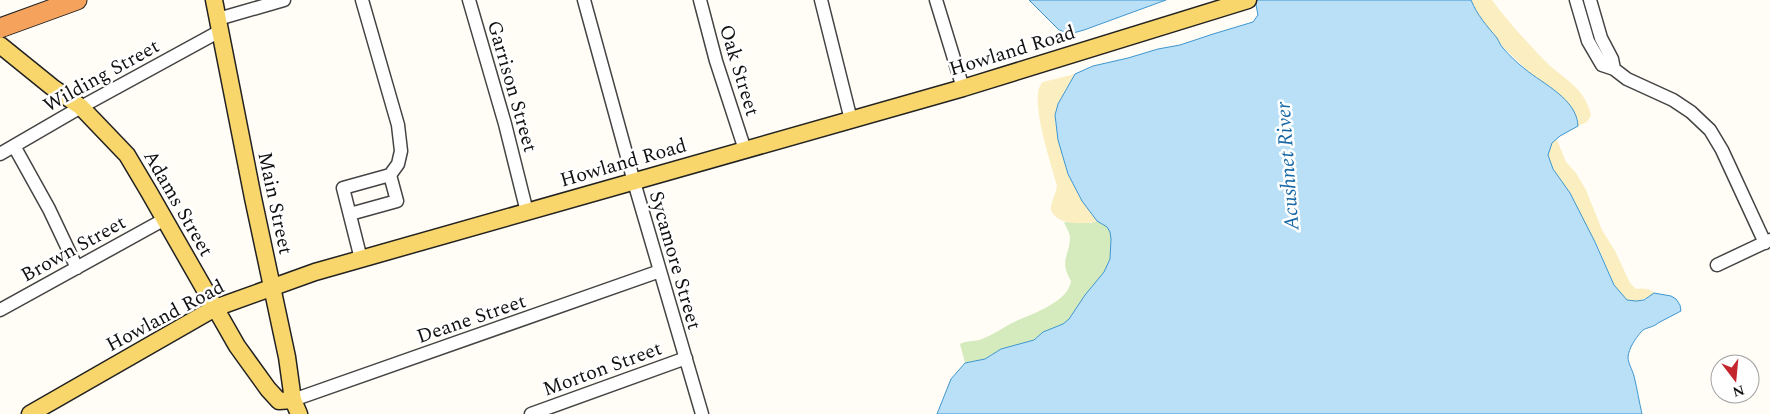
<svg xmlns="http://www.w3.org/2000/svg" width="1770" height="414" font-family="Spectral,serif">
	<rect width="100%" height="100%" fill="#fffdf5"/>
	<!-- green -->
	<path fill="#d5ebbd" d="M1097 221 1107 227 1110 232 1111 239 1110 259 1104 272 1085 295 1069 319 1063 324 1043 332 1034 340 1001 349 985 359 965 363 960 344C967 340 975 342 982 339 992 335 1001 329 1010 324 1027 315 1068 304 1071 281 1059 260 1069 258 1070 238 1070 233 1066 227 1064 222L1091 223Z"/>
	<!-- sand -->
	<path fill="#fbeec1" d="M1471 0H1492C1507 21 1527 42 1545 61 1564 80 1584 86 1591 115L1587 122 1578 126V119L1502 46C1498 39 1493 36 1488 30 1481 21 1475 10 1471 0Z
		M1075 74 1064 92 1055 122 1068 174 1082 201 1097 221C1085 225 1054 225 1051 209 1050 205 1056 193 1057 186 1052 166 1027 95 1043 82Z
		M1557 140 1566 162 1576 173 1586 190 1602 230 1615 251 1630 283 1636 289C1643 288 1649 288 1654 293 1646 298 1636 305 1626 299 1610 290 1605 258 1596 243 1586 227 1579 208 1569 192 1562 181 1550 170 1548 156 1548 149 1551 143 1557 140Z"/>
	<!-- water -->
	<path fill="#b9e0f7" stroke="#3f96cf" d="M1029 0H1166L1084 30 1070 34 1059 30Z
		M1255 0H1471C1477 15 1487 26 1497 38 1499 41 1500 45 1503 48 1509 55 1517 63 1525 69 1543 84 1577 99 1578 126L1560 136 1552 143 1548 155 1553 169 1570 193 1595 242 1614 285 1627 300 1636 301 1644 300 1654 293 1671 296 1676 299 1680 305 1681 311 1658 323C1653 328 1645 327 1641 332 1635 339 1629 348 1628 357 1628 363 1632 369 1634 376 1637 388 1639 401 1642 414H937L951 379 965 363 985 359 1001 349 1034 340 1043 332 1063 324 1069 319 1085 295 1104 272 1110 259 1111 239 1110 232 1107 227 1097 221 1082 201 1068 174 1058 140 1055 115 1058 104 1075 74 1093 66 1128 58 1158 49 1180 45 1213 34 1253 22 1258 15Z"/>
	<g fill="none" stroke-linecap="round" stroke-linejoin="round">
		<!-- minor casing -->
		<g stroke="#444" stroke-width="15">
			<path id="minor" d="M469 0 505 124 527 212
				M584 0 634 182 702 414
				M700 0 716 61 745 150
				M821 0 851 120
				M936 0 963 88
				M1576 0 1588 41 1602 65 1614 69 1627 79 1673 100 1691 112 1710 130 1722 150 1765 243
				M1590 0 1601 38 1612 59 1614 69
				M218 19 284 0
				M14 146 49 209 77 268
				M0 154 81 107 220 31
				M350 214 397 201 390 175
				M361 259 343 188 390 175 398 164 401 151 398 125 362 0
				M1717 265 1770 240
				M0 310 165 219
				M293 400 660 271
				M531 414 686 358"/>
		</g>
		<!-- major casing -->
		<g stroke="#222" stroke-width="19">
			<path id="major" d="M214 0 253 198 287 357 293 400 299 414
				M0 45 52 87 81 107 127 155 149 192 237 346 268 389 279 401 293 400
				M30 414 215 308 315 272 963 88 1248 0"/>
		</g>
		<!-- highway casing -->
		<g stroke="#222" stroke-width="21">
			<path id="highway" d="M0 28 77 0"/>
		</g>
		<!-- minor -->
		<use href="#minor" stroke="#fff" stroke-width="12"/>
		<!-- major -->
		<use href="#major" stroke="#f9d66b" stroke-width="16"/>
		<!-- highway -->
		<use href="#highway" stroke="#f5a25d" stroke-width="19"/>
	</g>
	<g text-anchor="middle" stroke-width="5" stroke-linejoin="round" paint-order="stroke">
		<!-- street labels -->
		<g font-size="20" fill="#111" stroke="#fff">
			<text transform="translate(1012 50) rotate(-17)" y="7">Howland Road</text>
			<text transform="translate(740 70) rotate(73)" y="7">Oak Street</text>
			<text transform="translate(101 75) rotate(-29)" y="7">Wilding Street</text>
			<text transform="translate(513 86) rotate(74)" y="7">Garrison Street</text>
			<text transform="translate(623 162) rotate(-16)" y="7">Howland Road</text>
			<text transform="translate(179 203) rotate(60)" y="7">Adams Street</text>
			<text transform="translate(276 203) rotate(78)" y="7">Main Street</text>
			<text transform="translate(73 248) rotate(-29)" y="7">Brown Street</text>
			<text transform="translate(676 260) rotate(74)" y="7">Sycamore Street</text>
			<text transform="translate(165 315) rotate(-28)" y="7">Howland Road</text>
			<text transform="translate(471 318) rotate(-19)" y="7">Deane Street</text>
			<text transform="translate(602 368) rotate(-20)" y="7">Morton Street</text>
		</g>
		<!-- water labels -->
		<g font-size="21" font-style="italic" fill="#1768a6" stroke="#fff">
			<text transform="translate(1287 166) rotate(-94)" y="7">Acushnet River</text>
		</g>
	</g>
	<!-- north arrow -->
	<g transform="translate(1735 379) rotate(164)"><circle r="24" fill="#ffffff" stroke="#a0a0a0"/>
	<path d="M0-4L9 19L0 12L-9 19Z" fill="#c4262e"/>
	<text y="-8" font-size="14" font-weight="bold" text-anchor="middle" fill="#111111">N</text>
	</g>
</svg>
